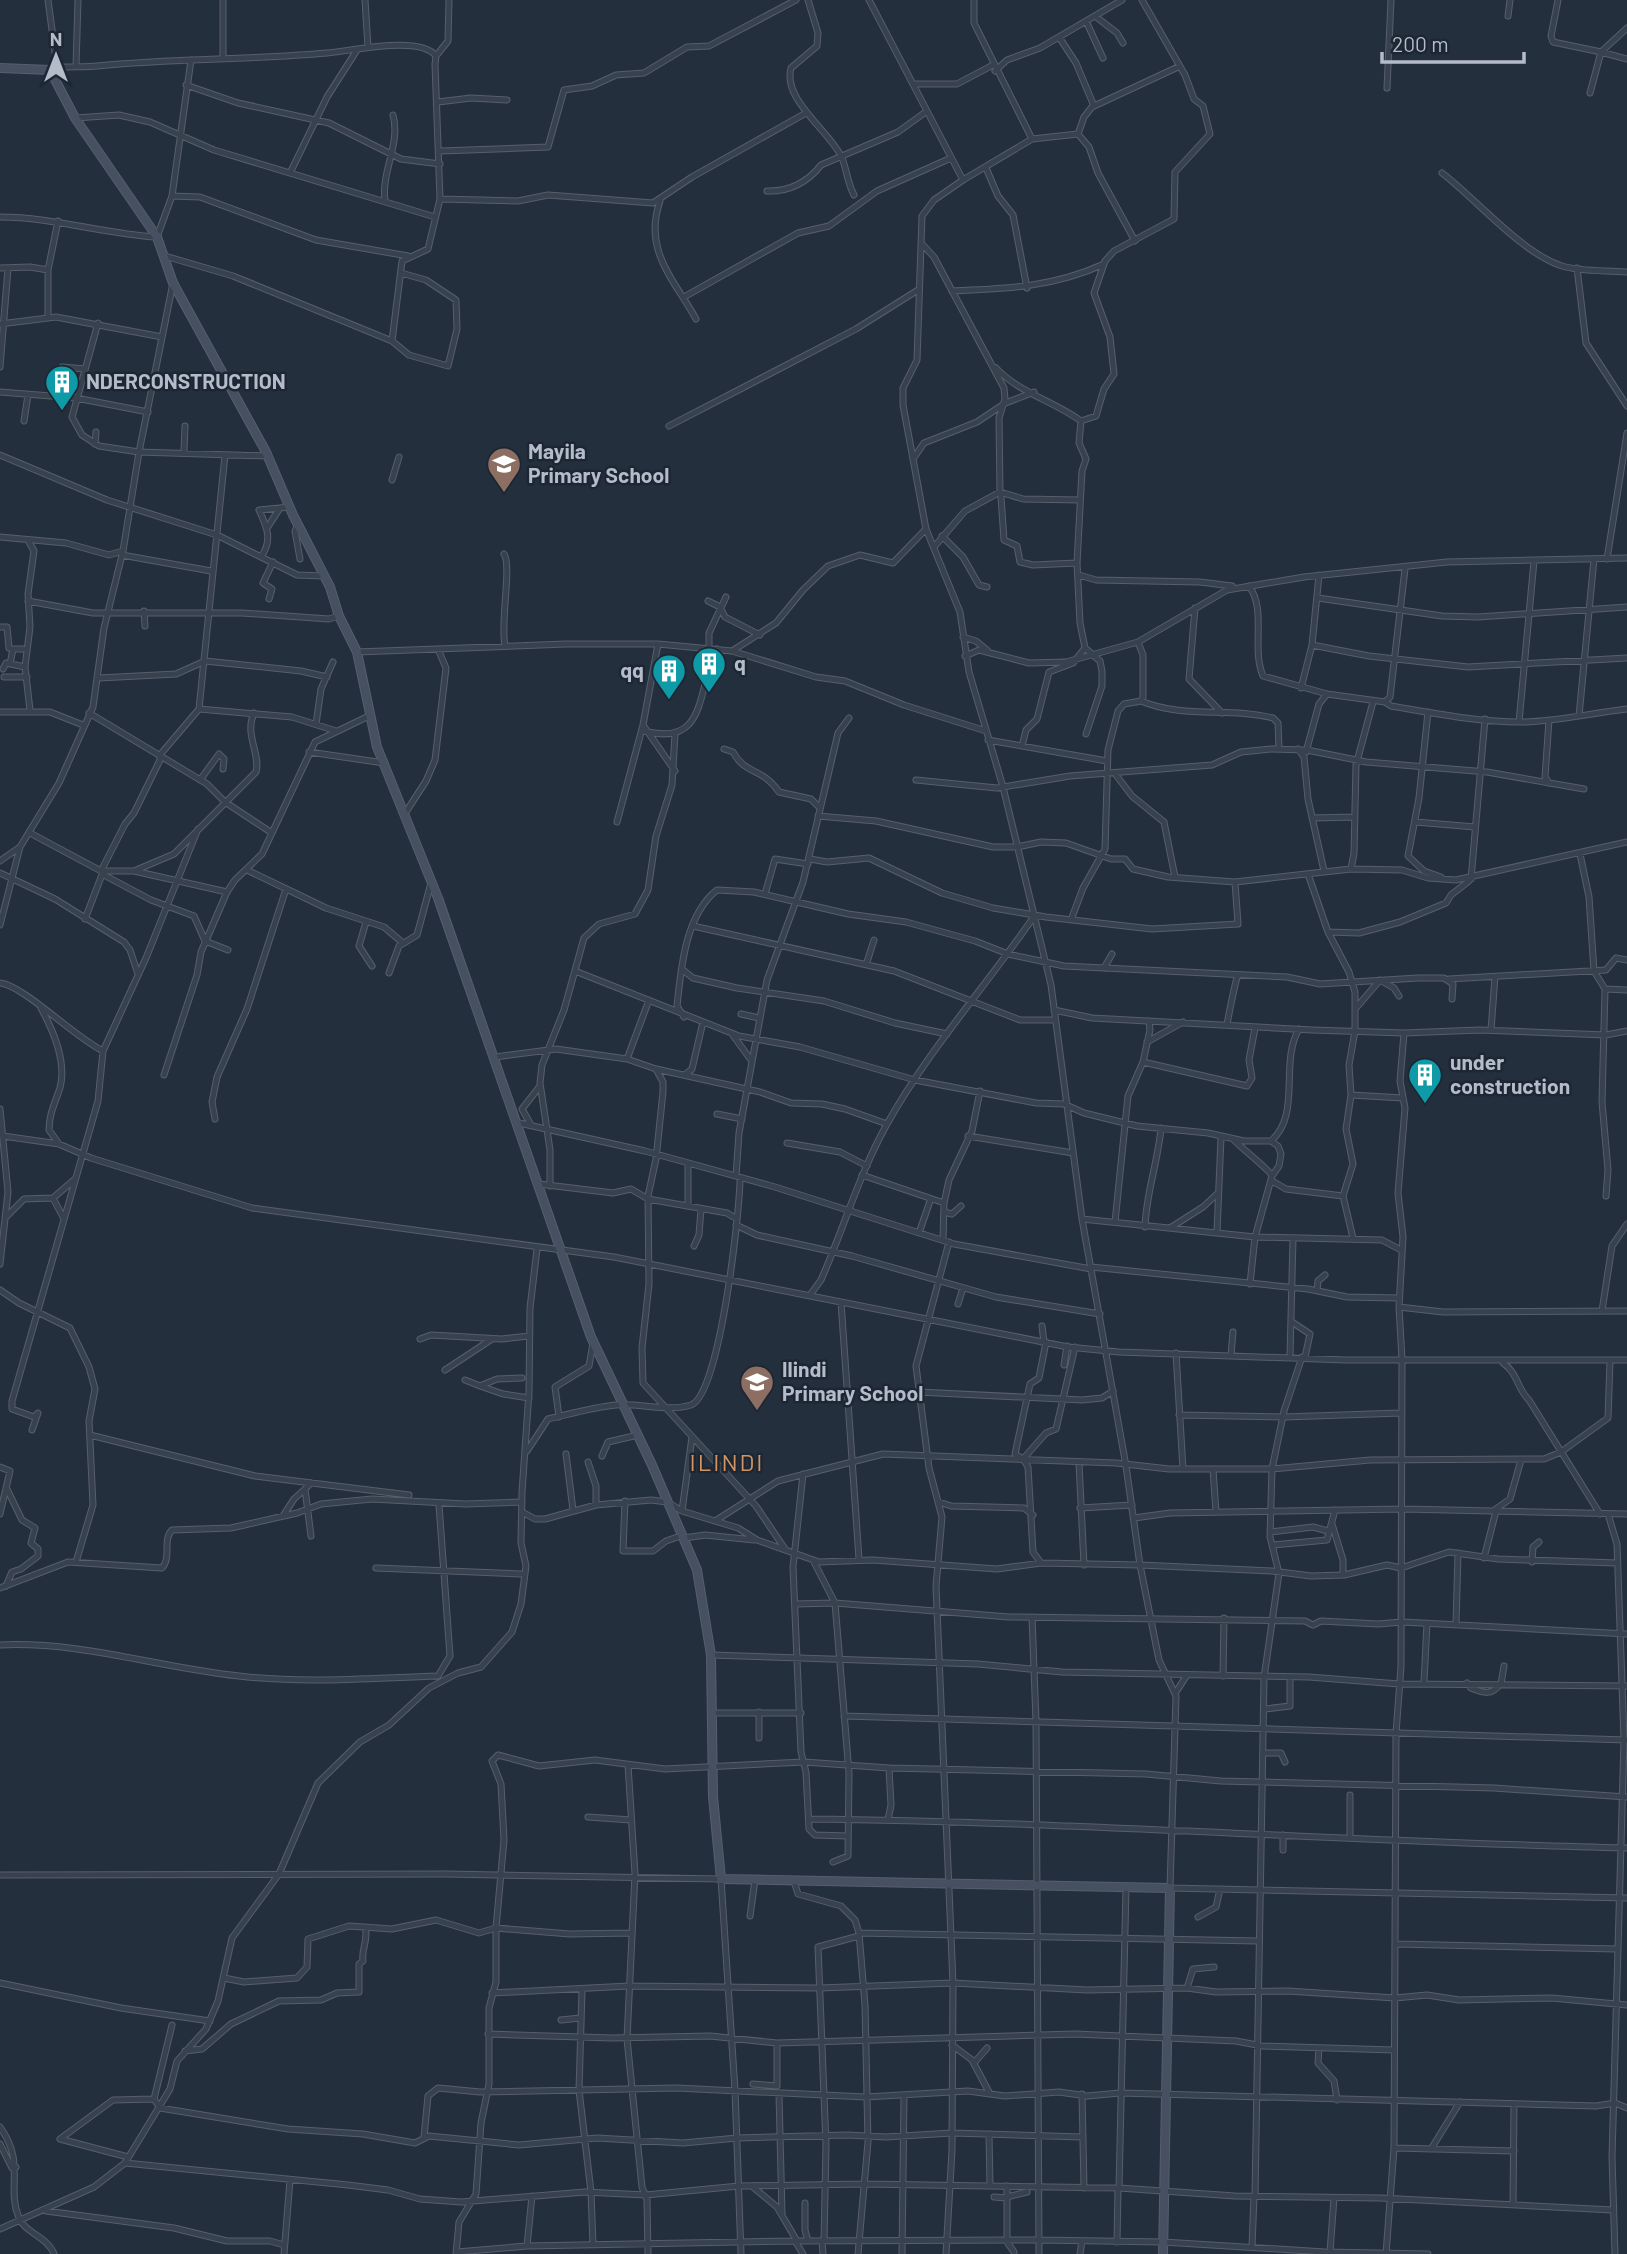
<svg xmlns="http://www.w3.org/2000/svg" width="1627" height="2254" font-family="Barlow,sans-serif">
	<rect width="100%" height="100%" fill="#242f3e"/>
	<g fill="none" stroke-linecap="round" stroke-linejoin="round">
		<!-- street casing -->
		<g stroke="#565f6c" stroke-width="7">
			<path id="street" d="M48 0 57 67
				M365 0 368 47
				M808 0 818 33 817 46 791 68C782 100 831 132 842 158 847 170 847 182 854 195
				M869 0 963 180 934 200 922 216 917 360 903 388V405L926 529 960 612 969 672 1003 787 1051 985 1082 1219 1126 1466 1140 1565 1159 1660 1176 1696 1170 1888 1627 1898
				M974 0V23L1032 139 1078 134
				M1558 0 1551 36 1553 42 1601 52 1627 28
				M1095 16 1117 33 1123 43
				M1508 16 1510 0
				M1086 21 1103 58
				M1059 37 1076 63 1094 106
				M223 57V0
				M76 66 78 0
				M49 69C65 65 81 68 97 66 174 58 250 60 327 53 352 51 420 35 436 56
				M995 71 1007 60 1040 48 1122 0
				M913 84H957L993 65
				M186 85 238 103 329 123 401 159 440 164
				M1387 88 1391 0
				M1590 93 1601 52 1627 59
				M438 102 471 98 507 100
				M75 118 119 115 150 122 214 150 435 217
				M1078 134 1084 117 1092 107 1178 67
				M1078 134 1089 147 1098 173 1135 241
				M441 151 548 147 564 90 592 86 616 75 644 73 687 47 709 46 796 0
				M986 168 998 196 1013 215 1027 288
				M291 171 327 97 357 50
				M1442 173C1476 199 1523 254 1562 266 1582 272 1606 270 1627 272
				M963 180 1032 139
				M767 191C789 192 808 182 821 165L898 132 927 111
				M172 196 200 197 316 240 408 256
				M440 199 518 201 548 195 653 203 692 177 806 113
				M385 200C381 172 401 143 393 115
				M660 201C643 250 673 278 696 319
				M0 217C53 217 104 234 157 237L172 196 191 60
				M923 245 934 257 1004 388 1005 399 999 418 1000 492 965 511 934 547
				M165 256 233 276 392 341 409 355 448 366 457 329 456 300 426 280 401 273
				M0 268 30 267 48 270
				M1577 268 1586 343 1627 406
				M952 291C1006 289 1054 287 1104 264
				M684 297 798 233 829 226 877 191 951 158
				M48 316V270L58 221
				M98 323 72 417 82 435 99 446 139 452 267 456
				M0 324 56 317 162 337
				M392 341 402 261 428 249 440 199 435 64 436 56 448 41 449 0
				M0 367 8 268
				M62 367 85 369
				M996 368C1018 392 1053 401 1081 421L1079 443 1086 459 1082 471 1077 563 1080 623 1085 648 1100 661 1102 671V686L1086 734
				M0 392 76 398 148 412
				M57 397V385L65 383
				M1003 404 1034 392
				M24 421 28 395
				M1081 421 1096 416 1104 389 1114 374 1110 337 1094 293 1105 261 1114 251 1174 219 1175 172 1210 134 1203 106 1194 99 1185 75 1142 0
				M669 426 856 329 918 290
				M95 444 96 432
				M184 452 185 426
				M0 455 107 500 217 535 297 575 323 576
				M913 459 924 443 977 422 1001 406
				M392 480 399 457
				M1000 492 1023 499 1080 500
				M1001 497 1004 540 1017 546 1020 562 1033 565 1077 563
				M298 525 295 531 300 559
				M267 528 280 508
				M942 536 963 557 979 585 987 587
				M0 537 66 543 109 555 123 551
				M29 542 34 551 28 594 30 627 25 667 30 710
				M504 554C512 566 500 622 505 646
				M122 555 211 571
				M261 557C273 540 267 527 259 510L290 507
				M1607 559 1627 433
				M1079 575 1096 580 1200 582 1232 586
				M1249 586C1267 610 1251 648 1263 676L1327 694 1385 702 1390 697 1405 569
				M1318 598 1442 616 1478 617 1627 607
				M269 599 272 589 263 583 273 562
				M28 601 93 613H242L329 619 339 616
				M708 601 720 607 725 617 760 635
				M1195 608 1189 679 1222 713
				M144 611 145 626
				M0 627H7L9 648
				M963 637 976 641 988 651
				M658 644 643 725 675 771
				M1312 645 1369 656 1468 667 1627 658
				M709 648V633L726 597
				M732 651 776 623 803 590 828 566 860 555 893 563 926 529
				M357 652 566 644H658L732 651 816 677 845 681 904 705 986 731
				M965 656 979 650 1029 663 1066 662 1138 642 1227 590 1304 577 1447 562 1627 558
				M10 664 13 649H23
				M3 669 6 663 25 667
				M4 677H27
				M99 678 176 674 205 661 301 671 327 677
				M1301 688 1312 645 1319 575
				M1141 701C1184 719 1229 707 1273 718L1278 723 1279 749
				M1385 702 1391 706C1434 713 1477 722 1520 722 1556 722 1591 713 1627 709
				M199 709 292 717 336 731
				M0 712H50L83 725
				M1428 712 1419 798 1408 856 1424 871 1441 877
				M89 713 207 784 225 802 272 833
				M1579 716 1594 559
				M1519 722 1534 561
				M316 724 321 689 333 662
				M644 731C709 748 696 688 717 649
				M988 740 1107 761
				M1022 746 1026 730 1037 719 1049 672 1073 663 1085 648
				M724 749 733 752C745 775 762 767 779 792L811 799 820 808
				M1298 749 1304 757 1308 799 1324 871
				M309 752 384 763
				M1306 752 1319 704 1327 694
				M159 756 199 709 225 455
				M1116 775 1132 796 1164 822 1175 877
				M200 780 219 754 224 759 223 769
				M916 780 997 788 1070 776 1212 765 1241 752 1271 749 1307 750 1366 762 1487 772 1584 789
				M1549 783 1545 777 1549 720
				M404 815 426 781 435 760 446 668 438 649
				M818 816 876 821 993 847H1017L1041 842 1066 843 1111 859H1125L1133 869 1168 877 1235 882 1351 869 1402 870 1428 878 1456 880 1627 842
				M1312 818 1354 817
				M617 822 643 725
				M1415 822 1475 827
				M30 833 101 871H134L227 892
				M1580 854 1589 897 1594 971 1605 989 1602 1102 1608 1170 1606 1196
				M810 859 827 862 869 858 942 893 993 908 1046 917 1152 929 1238 924 1235 882
				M0 861 20 847
				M1351 869 1354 853 1356 765 1373 702
				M247 870 326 908 384 927 403 943
				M101 871 125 824 134 813 161 758
				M134 871 174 854 256 772C261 754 244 735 254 713
				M0 873 55 899 124 942 130 950 138 974
				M102 874 151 900 194 916 205 941 228 950
				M1308 874 1328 932 1349 972 1355 992V1031L1349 1065 1351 1095 1346 1129 1353 1164 1343 1196
				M1471 879 1485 719
				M765 894 775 859 808 864
				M85 919 103 872
				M1071 920 1083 888 1105 849 1108 750 1118 711 1124 704 1141 701 1143 697V655L1138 642
				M366 922 359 946 372 966
				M0 925 20 847 59 783 93 707 104 628 123 551 139 452 173 283
				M693 926 894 971 1020 1020H1055
				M1328 932 1359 933 1400 922 1446 903 1451 895 1469 881
				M866 965 874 940
				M1104 968 1112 954
				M683 970 693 978 737 988 824 1001 895 1023 947 1034
				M575 971 739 1036 800 1047 915 1080 1036 1103 1064 1104 1084 1113 1137 1126 1208 1133 1244 1141H1271L1278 1146 1281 1154 1279 1166 1272 1176
				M389 973 399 946 417 935 431 883
				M1449 979 1606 970 1616 958 1627 960
				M0 983C23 985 74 1037 103 1051
				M1605 989 1627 990
				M41 1008C53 1030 67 1062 60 1088 55 1103 49 1114 49 1130L59 1144
				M1356 1008 1380 980 1394 988 1399 996
				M1054 1010 1092 1018 1312 1030 1404 1033 1480 1030 1606 1035 1627 1031
				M741 1014 759 1018
				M684 1017 677 1006C681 969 685 915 717 890L754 892 848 914 906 922 975 941 1008 954 1064 966 1287 977 1320 984 1418 978H1444L1453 984 1452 999
				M1227 1025C1228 1018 1236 978 1238 975
				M1491 1030 1495 977
				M732 1034 751 1060
				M1147 1042 1183 1022
				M495 1057 556 1049 627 1059 656 1069 760 1092 791 1103 822 1104 845 1109 887 1124
				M627 1059 649 1000
				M1143 1062 1247 1086 1252 1078 1249 1060 1255 1028
				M656 1069 663 1082V1092L656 1159 648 1196 649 1284 642 1348 643 1383 756 1506 785 1549
				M164 1075 197 975 201 952 227 892 235 880 262 854 315 742 371 715
				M685 1075 692 1069 703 1022
				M1351 1095 1403 1098
				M0 1109 8 1192 0 1264
				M717 1114 742 1119
				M215 1119 212 1102 217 1077 247 1009 286 889
				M519 1123 645 1151 775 1187 954 1244 1091 1269
				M531 1125 522 1109 540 1086
				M3 1136 59 1144 91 1158 252 1208 614 1257 1068 1347 1119 1352 1346 1360H1627
				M968 1136 1073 1153
				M1234 1140C1241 1148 1270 1170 1272 1176L1255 1237 1250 1284
				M1271 1141C1302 1114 1279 1063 1299 1029
				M787 1143 840 1152 867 1166
				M862 1175 944 1203
				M736 1176 739 1133 767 980 803 882 838 733 849 718
				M1272 1181 1286 1189 1343 1196 1353 1238
				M539 1184 613 1193 631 1189 648 1199 727 1213 737 1219
				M550 1186V1150L540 1083 542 1065 564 1010 584 938 599 924 635 914 648 890 656 836 672 785 675 734
				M53 1198 74 1180
				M688 1206V1163
				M944 1212 952 1214 961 1206
				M7 1216 24 1199 53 1198 64 1219
				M1082 1219 1255 1237 1382 1240 1401 1250
				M1115 1222 1128 1096 1143 1062 1150 1030 1149 1021
				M736 1225 757 1235 852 1256 996 1297 1100 1314
				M1145 1227C1146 1193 1158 1162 1161 1128
				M1170 1228 1203 1207 1217 1194
				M1217 1232 1221 1137
				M919 1233 930 1201
				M943 1240 944 1203 949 1180 972 1131 980 1091
				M694 1246 699 1235 701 1209
				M1091 1267 1308 1289 1347 1297 1399 1298
				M0 1290 19 1303 70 1328 89 1367 95 1389 89 1421 93 1505 76 1562
				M1317 1290 1318 1281 1325 1275
				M810 1295 821 1280C844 1228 859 1174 887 1124 929 1049 987 985 1035 915
				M841 1302 859 1559
				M958 1304 963 1288
				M1399 1307 1443 1312 1627 1311
				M1602 1311 1612 1246 1627 1224
				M1292 1322 1310 1334 1305 1357
				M1042 1326 1044 1342
				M420 1339 431 1335 502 1339 529 1336
				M1176 1353 1183 1469
				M1231 1355 1233 1332
				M1290 1356 1293 1239
				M1503 1363C1518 1373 1517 1389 1529 1400L1600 1514
				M1064 1365 1067 1346
				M445 1370 492 1339
				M465 1380 480 1386 497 1379 522 1378
				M480 1386 503 1394 529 1398
				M918 1392 1082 1400 1102 1398 1113 1391
				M1179 1415 1284 1417 1401 1413
				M559 1417 555 1387 589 1366 593 1343
				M32 1430 38 1413 34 1417 12 1409V1401L98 1101 103 1051 146 958 198 829
				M90 1435 255 1476 409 1495
				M527 1451 548 1419C570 1414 594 1407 616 1405 639 1403 669 1412 691 1405 720 1395 740 1210 740 1178
				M566 1454 573 1510
				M602 1456 608 1442 638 1435
				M1023 1459 1046 1433 1056 1429 1075 1347
				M588 1462 596 1486V1505
				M1079 1463 1084 1565
				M0 1467 10 1471 0 1514
				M1213 1469 1216 1512
				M803 1474 793 1567 801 1752 806 1772 809 1829 815 1835 848 1836
				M625 1501 623 1551H653L666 1541 683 1535
				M939 1502 951 1506 1024 1508 1033 1515
				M1080 1508 1132 1505
				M682 1511 692 1437
				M1493 1511 1510 1499 1521 1460
				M522 1512 535 1519H545L596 1505 651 1500 667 1502 682 1511 738 1528 757 1540 819 1562 873 1560 997 1569 1041 1563 1140 1565 1272 1571 1311 1576 1344 1575 1387 1565 1401 1568 1449 1552 1498 1559 1617 1563
				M1608 1514 1617 1544 1624 1740 1612 2157 1615 2254
				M283 1516 294 1499 305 1489
				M1134 1518 1170 1513 1403 1509 1627 1514
				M715 1521 778 1481 883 1454 1116 1463 1169 1469H1272L1370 1460 1544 1459 1561 1452 1608 1418 1610 1361
				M1332 1524 1343 1560V1575
				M1270 1532 1313 1527 1328 1531
				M311 1536 305 1489 311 1483
				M684 1538 705 1535 754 1540
				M1273 1545 1327 1540 1335 1510
				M1484 1558 1496 1511
				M813 1560 835 1603 849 1773 848 1856 833 1862
				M1532 1562 1533 1547 1539 1542
				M1041 1563 1033 1552 1028 1467 1023 1459 1015 1454 1030 1384 1039 1378 1046 1342
				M376 1568 521 1574
				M6 1586 12 1572 21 1569 38 1556V1549L31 1543 35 1528 22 1520 7 1489
				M0 1588 68 1562 162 1568C172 1557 162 1540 172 1530L231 1528 297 1513 321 1504 372 1499 465 1504 522 1502
				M795 1604 835 1603 1009 1617 1305 1621 1313 1625 1321 1621 1378 1624 1402 1622 1627 1634
				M1032 1617 1036 1721 1039 2254
				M1456 1624 1458 1553
				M0 1645C81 1641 160 1668 239 1676 306 1684 371 1678 438 1676L450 1656 439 1505
				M711 1655 978 1664 1062 1672 1309 1677 1399 1684 1627 1686
				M1223 1676 1224 1618
				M1424 1682 1427 1623
				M1467 1683 1471 1688C1483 1693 1492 1696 1500 1684
				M1501 1684 1504 1666
				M1176 1692 1187 1675
				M1265 1709 1290 1706V1677
				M759 1712V1738
				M711 1713H801
				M844 1716 1627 1740
				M1264 1753H1281L1285 1762
				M628 1765 635 1874 627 2039 642 2187 647 2200 648 2254
				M1350 1795V1838
				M588 1817 631 1820
				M809 1819C1082 1822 1354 1842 1627 1848
				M888 1820 891 1805 889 1768
				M1283 1850V1835
				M0 1875 446 1874 721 1879 735 2090 741 2254
				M794 1881 798 1894 841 1906 855 1920 859 1933 865 2005 868 2142 858 2254
				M750 1916 755 1880
				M1198 1917 1216 1907 1220 1889
				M859 1933 1258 1941
				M1396 1944 1617 1949
				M224 1978 244 1982 297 1978 307 1967 308 1939 349 1926 392 1929 436 1920 479 1933 496 1928 570 1934 631 1933
				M0 1983 121 2008 210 2021
				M1187 1988 1193 1969 1214 1967
				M582 1991 579 2090 591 2192 593 2245
				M492 1993 629 1986 820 1988 953 1983 1087 1990 1187 1988 1216 1992 1288 1991 1395 1998 1427 1995 1459 2000 1552 1998 1627 2005
				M561 2020 580 2018
				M488 2034 612 2038 710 2036 777 2043 1075 2034 1236 2041 1262 2046 1394 2050
				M952 2045 972 2060 989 2092
				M1319 2048 1318 2063 1334 2081 1337 2100
				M185 2051 202 2049 231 2024 279 2001 321 2000 337 1993 359 1992V1964L363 1961C361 1949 369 1939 365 1927
				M974 2063 987 2048
				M753 2084 777 2086
				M777 2085V2043
				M779 2094 782 2215
				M1082 2094 1084 2188
				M154 2099 172 2025
				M0 2127C26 2163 6 2187 19 2218 25 2233 48 2237 54 2254
				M989 2134 990 2186
				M424 2137 428 2096 438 2088 480 2092 676 2088 866 2097 968 2091 1005 2096 1059 2092 1087 2096 1120 2093 1596 2106 1615 2103 1627 2108
				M60 2139 113 2100 154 2099 160 2108 288 2129 363 2134 415 2143 429 2136 519 2145 597 2138 683 2143 737 2138 847 2135 886 2137 952 2133 1082 2137
				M60 2139 128 2157
				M0 2144 12 2168 16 2167
				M1394 2148 1514 2151
				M1431 2149 1460 2102
				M125 2163 348 2185 388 2190 420 2199 461 2202 585 2192 646 2195 739 2186 864 2184 1119 2188 1235 2196 1380 2198 1613 2210
				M1007 2186V2242L1014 2252
				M753 2187 777 2207 797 2241
				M1119 2188 1126 1887
				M1255 2196 1264 1678 1279 1573 1270 1537 1272 1469 1284 1411 1302 1357
				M994 2197 1007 2198
				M1007 2197 1027 2192
				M805 2203V2230L808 2241
				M1513 2205 1514 2104
				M46 2211 174 2228 227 2241H270L284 2245
				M0 2229 94 2187 125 2163 170 2089 177 2061 206 2029 218 2001 232 1938 279 1874 318 1783 360 1742 389 1725 429 1688 458 1673 481 1667 512 1632 521 1604 526 1566 521 1543 522 1492 529 1392 530 1308 537 1249
				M795 2241 803 2254
				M822 2241 823 2254
				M824 2241 826 2145 818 1947 859 1936
				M1117 2242 1118 2188
				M527 2246 532 2196
				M1252 2247 1254 2196
				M457 2252 527 2246 795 2241 1039 2240 1163 2242 1325 2252 1428 2254
				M1330 2252 1334 2198
				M284 2254 290 2180
				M456 2254 459 2222 476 2194 481 2123 489 2084V2008L496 1982V1928L504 1840 501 1784 492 1761 498 1755 539 1766 595 1760 665 1769 804 1762 889 1768 1146 1774 1221 1781 1494 1788 1627 1797
				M902 2254 904 2095
				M946 2254 952 2150 953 1983 936 1586 942 1517 929 1468 916 1366 949 1242
				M1080 2254 1082 2241
				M1386 2254 1394 2148 1396 1733 1401 1667 1402 1359 1399 1307 1403 1237 1398 1193 1405 1108 1400 1081 1404 1033"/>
		</g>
		<!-- secondary casing -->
		<g stroke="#565f6c" stroke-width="10">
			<path id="secondary" d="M0 68 50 70 75 118 157 237 173 283 266 452 293 515 330 587 339 616 357 652 377 747 438 898 591 1337 652 1465 697 1570 711 1655 713 1797 721 1879 1170 1888 1163 2254"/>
		</g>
		<!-- street -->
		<use href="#street" stroke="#38414e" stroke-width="5"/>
		<!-- secondary -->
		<use href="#secondary" stroke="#465061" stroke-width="8"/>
	</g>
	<!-- icons -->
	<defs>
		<g id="building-pin" transform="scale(1.75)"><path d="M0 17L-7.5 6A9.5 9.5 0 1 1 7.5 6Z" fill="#0f9aa8" stroke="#1d2633"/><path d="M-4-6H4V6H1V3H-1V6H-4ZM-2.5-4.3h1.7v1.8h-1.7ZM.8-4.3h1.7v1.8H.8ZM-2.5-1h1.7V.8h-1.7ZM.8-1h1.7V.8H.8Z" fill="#fff"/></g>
		<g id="school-pin" transform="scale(1.75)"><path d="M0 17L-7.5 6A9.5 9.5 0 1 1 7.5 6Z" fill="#8d6e63" stroke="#1d2633"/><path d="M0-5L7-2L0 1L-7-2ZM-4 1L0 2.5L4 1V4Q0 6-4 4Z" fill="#fff"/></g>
	</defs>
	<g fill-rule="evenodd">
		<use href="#building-pin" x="62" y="382"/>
		<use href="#school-pin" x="504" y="464"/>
		<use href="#building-pin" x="709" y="664"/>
		<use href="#building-pin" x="669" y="671"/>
		<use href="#building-pin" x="1425" y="1075"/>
		<use href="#school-pin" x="757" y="1382"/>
	</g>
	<g text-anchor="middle" stroke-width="5" stroke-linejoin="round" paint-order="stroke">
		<!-- poi labels -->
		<g font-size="21" font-weight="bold" fill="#b4bcc9" stroke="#1d2633" text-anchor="start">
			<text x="86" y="389">NDERCONSTRUCTION</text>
			<text x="528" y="459">Mayila<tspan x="528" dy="24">Primary School</tspan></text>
			<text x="734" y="671">q</text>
			<text x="644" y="678" text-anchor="end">qq</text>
			<text x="1450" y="1070">under<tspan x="1450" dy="24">construction</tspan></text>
			<text x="782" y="1377">Ilindi<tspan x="782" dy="24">Primary School</tspan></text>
		</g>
		<!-- quarter labels -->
		<g font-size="24" letter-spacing="2" fill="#d59563" stroke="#1d2633">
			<text x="727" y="1471">ILINDI</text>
		</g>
	</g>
	<!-- north arrow -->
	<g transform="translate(56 56)" stroke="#1d2633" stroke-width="5" paint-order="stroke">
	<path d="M0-5L12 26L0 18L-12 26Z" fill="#b4bcc9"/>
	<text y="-10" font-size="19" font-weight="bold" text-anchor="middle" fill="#b4bcc9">N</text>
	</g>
	<!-- scale -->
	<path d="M1382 52v10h142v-10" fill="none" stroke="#b4bcc9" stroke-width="3.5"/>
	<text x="1392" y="52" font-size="21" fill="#b4bcc9" stroke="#1d2633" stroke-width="5" paint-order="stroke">200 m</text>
</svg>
